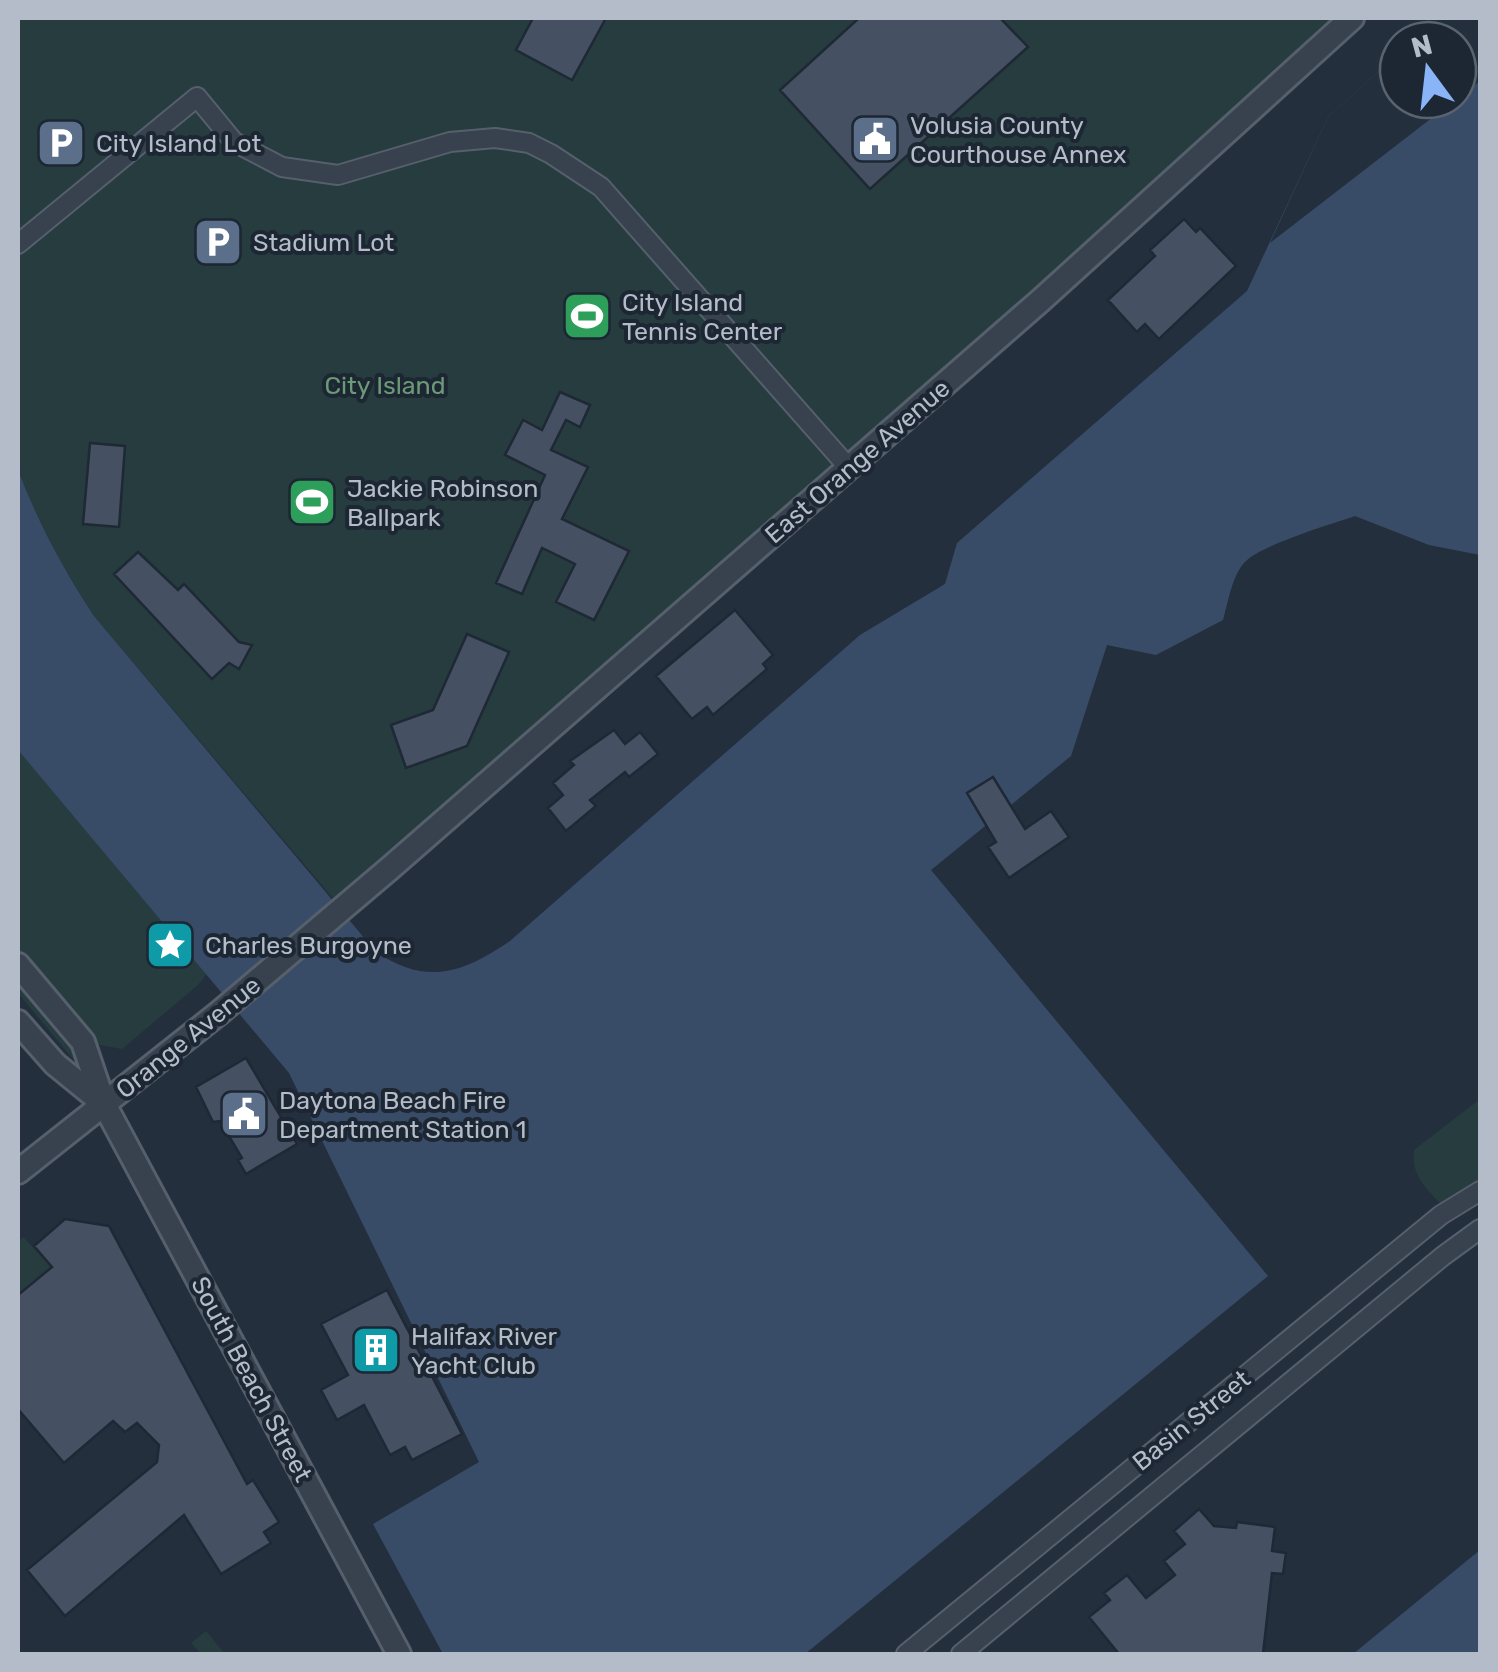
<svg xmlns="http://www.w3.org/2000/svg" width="1498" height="1672" font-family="Rubik,sans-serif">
	<rect width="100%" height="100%" fill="#242f3e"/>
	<!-- green -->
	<path fill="#263c3f" d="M18 18H1342L342 909 94 616C63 569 38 522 18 470Z
		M18 750 207 974 198 985 122 1049 83 1042 18 965Z
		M18 981 69 1042 78 1061 73 1059 18 993Z
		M1480 1099V1191L1448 1211C1430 1193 1410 1177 1414 1150Z
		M23 1237 52 1267 18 1295V1242Z
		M206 1631 225 1654H201L191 1643Z"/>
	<!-- water -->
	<path fill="#394c67" d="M1440 18H1480V555L1429 545 1355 516C1331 524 1262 545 1246 561 1232 574 1228 603 1223 620L1156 655 1107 645 1071 756 931 870 1268 1276 805 1654H443L373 1524 479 1462 289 1073 18 750V470C38 522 63 569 94 616L376 952C427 986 463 973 510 941L860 635 945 584 957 543 1247 291 1328 117 1398 54V100H1458V40H1414Z
		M1480 1550V1654H1353Z"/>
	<!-- pier -->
	<path fill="#242f3e" d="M1440 18H1480V81L1458 98V40H1414Z
		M1398 54V100H1455L1270 243 1328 117Z"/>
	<!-- building -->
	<path fill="#455162" stroke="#1f2835" stroke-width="2.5" d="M533 18H606L572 80 516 50Z
		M859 18H1000L1028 47 870 189 780 90Z
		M1184 219 1196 232 1200 228 1236 266 1159 339 1145 324 1137 332 1108 300 1155 256 1150 250Z
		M560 392 590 405 580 427 566 420 551 450 588 467 562 519 629 551 594 620 556 602 575 564 542 548 522 594 496 583 545 475 505 455 523 420 542 430Z
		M90 443 125 446 119 527 83 524Z
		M138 552 178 590 184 584 239 642 252 645 239 669 229 663 212 679 114 574Z
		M735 610 773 655 763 664 767 669 713 715 707 707 692 719 656 676Z
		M467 634 509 652 467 746 406 768 391 725 433 710Z
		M614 730 625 744 640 732 658 754 629 777 625 772 590 800 596 806 566 831 548 808 563 795 553 783 574 765 570 761Z
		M993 777 1025 829 1051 811 1069 837 1009 878 988 847 996 842 967 793Z
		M246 1058 297 1144 246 1174 238 1160 242 1158 220 1121 213 1122 196 1087Z
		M65 1219 109 1226 247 1484 253 1480 279 1522 264 1532 271 1543 221 1574 184 1515 65 1616 27 1570 157 1462 159 1445 137 1423 125 1432 113 1421 64 1463 18 1409V1295L52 1267 34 1246Z
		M387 1290 462 1434 412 1460 405 1447 390 1455 364 1405 337 1420 321 1390 348 1375 321 1324Z
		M1199 1509 1214 1526 1236 1528 1237 1522 1275 1527 1272 1551 1286 1553 1283 1574 1272 1573 1263 1654H1119L1089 1617 1110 1600 1104 1593 1127 1575 1146 1598 1175 1575 1164 1561 1185 1544 1174 1531Z"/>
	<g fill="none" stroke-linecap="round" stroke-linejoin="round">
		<!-- minor casing -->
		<g stroke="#565f6c" stroke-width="22">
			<path id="minor" d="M18 244 197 97 234 142 282 167 338 175 450 142 495 138 529 143 551 154 601 187 849 468
				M906 1654 1441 1215 1480 1191
				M961 1654 1443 1256 1480 1229"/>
		</g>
		<!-- tertiary casing -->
		<g stroke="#565f6c" stroke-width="28">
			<path id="tertiary" d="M18 965 83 1042 104 1104 399 1654
				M18 1022 55 1064 104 1104
				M18 1172 219 1013 389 869 1040 301 1352 18"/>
		</g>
		<!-- minor -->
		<use href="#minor" stroke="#38414e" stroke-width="18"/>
		<!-- tertiary -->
		<use href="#tertiary" stroke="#38414e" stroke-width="22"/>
	</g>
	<!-- icons -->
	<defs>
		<g id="civic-square" transform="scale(2.5)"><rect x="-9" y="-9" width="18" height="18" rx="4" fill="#5c6f8a" stroke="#1d2633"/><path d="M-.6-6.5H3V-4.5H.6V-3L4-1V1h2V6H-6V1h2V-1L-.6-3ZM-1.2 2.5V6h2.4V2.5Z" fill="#fff"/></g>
		<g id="parking-square" transform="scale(2.5)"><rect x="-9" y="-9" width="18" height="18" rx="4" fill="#5c6f8a" stroke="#1d2633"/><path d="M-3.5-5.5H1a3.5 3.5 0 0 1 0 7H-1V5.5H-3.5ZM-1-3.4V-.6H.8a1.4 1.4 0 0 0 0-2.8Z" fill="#fff"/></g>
		<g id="stadium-square" transform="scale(2.5)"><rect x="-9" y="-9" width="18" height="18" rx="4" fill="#2e9e5b" stroke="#1d2633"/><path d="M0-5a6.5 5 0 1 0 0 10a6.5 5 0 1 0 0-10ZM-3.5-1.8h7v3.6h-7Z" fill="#fff"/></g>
		<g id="sight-square" transform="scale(2.5)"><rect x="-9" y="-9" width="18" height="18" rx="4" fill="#0f9aa8" stroke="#1d2633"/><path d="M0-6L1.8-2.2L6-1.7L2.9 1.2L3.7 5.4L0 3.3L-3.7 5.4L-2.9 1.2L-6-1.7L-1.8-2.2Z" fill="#fff"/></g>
		<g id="building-square" transform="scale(2.5)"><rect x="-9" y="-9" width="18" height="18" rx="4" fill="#0f9aa8" stroke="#1d2633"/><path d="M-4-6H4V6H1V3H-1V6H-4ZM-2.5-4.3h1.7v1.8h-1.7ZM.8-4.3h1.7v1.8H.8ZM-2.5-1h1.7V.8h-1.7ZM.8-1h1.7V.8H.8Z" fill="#fff"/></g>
	</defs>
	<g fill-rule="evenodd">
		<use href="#civic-square" x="875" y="139"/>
		<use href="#parking-square" x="61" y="143"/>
		<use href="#parking-square" x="218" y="242"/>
		<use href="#stadium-square" x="587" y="316"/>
		<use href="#stadium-square" x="312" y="502"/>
		<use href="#sight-square" x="170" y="945"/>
		<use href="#civic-square" x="244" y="1114"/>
		<use href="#building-square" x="376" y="1350"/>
	</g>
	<g text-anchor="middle" stroke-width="8" stroke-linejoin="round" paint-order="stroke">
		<!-- poi labels -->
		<g font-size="25" fill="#b4bcc9" stroke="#1d2633" text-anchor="start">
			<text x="910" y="134">Volusia County<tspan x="910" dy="29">Courthouse Annex</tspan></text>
			<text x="96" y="152">City Island Lot</text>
			<text x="253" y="251">Stadium Lot</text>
			<text x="622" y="311">City Island<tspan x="622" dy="29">Tennis Center</tspan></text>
			<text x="347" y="497">Jackie Robinson<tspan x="347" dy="29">Ballpark</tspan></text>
			<text x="205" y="954">Charles Burgoyne</text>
			<text x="279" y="1109">Daytona Beach Fire<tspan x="279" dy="29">Department Station 1</tspan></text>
			<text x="411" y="1345">Halifax River<tspan x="411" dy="29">Yacht Club</tspan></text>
		</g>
		<!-- park labels -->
		<g font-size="25" fill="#6b9a76" stroke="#1d2633">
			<text x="385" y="394">City Island</text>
		</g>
		<!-- street labels -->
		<g font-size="25" fill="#b4bcc9" stroke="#1d2633">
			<text transform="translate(857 461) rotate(-41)" y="9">East Orange Avenue</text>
			<text transform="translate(188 1037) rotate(-39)" y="9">Orange Avenue</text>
			<text transform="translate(252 1379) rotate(62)" y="9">South Beach Street</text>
			<text transform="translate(1191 1420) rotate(-39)" y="9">Basin Street</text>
		</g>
	</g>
	<!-- border -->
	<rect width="1498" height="1672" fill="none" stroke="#b4bcc9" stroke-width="40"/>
	<!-- north arrow -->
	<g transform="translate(1428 70) rotate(345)"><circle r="48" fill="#1d2633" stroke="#59626f" stroke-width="2.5"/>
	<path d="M0-8L18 38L0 25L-18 38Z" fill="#8ab4f8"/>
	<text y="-15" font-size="28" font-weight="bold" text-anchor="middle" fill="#b4bcc9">N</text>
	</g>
</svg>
